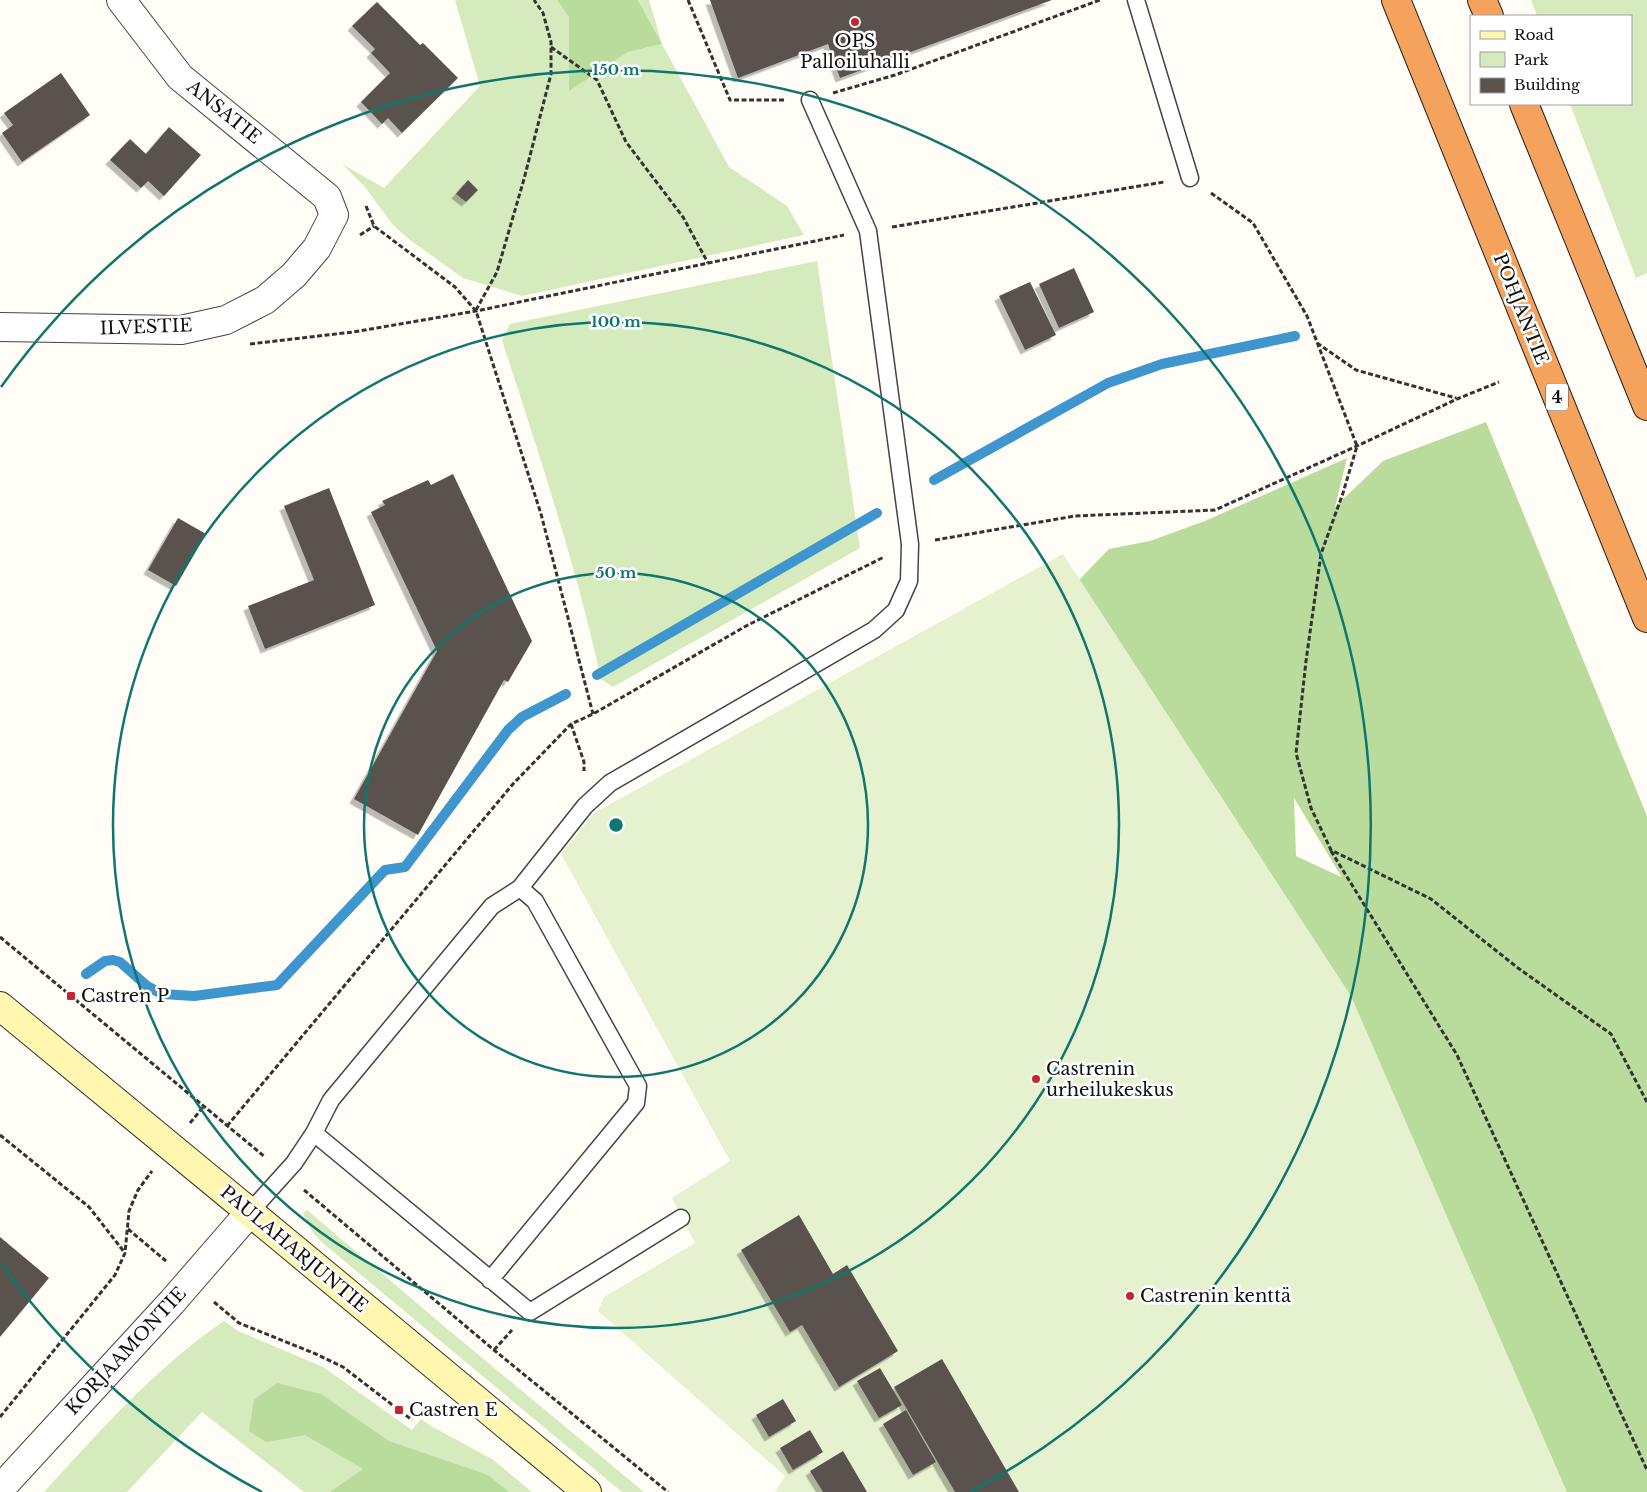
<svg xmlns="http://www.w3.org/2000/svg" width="1647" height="1492" font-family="'Libre Baskerville',serif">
	<defs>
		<filter id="shadow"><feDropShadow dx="-4.5" dy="4.5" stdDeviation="0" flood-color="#0004"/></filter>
	</defs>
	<rect width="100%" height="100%" fill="#fffdf5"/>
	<!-- green -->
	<path fill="#d5ebbd" d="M455 0H557L569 16V90L628 52 662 44 638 0H649L662 44 729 167 787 206 804 235 522 296 463 278 410 240 393 225 365 187 342 164 384 188 480 86Z
		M1531 0H1647V273L1636 278 1570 104H1631V16H1537Z
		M817 261 860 548 613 687 601 679C576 564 538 452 502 340L510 324Z
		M307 1210 445 1327 644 1492H622L325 1245C314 1235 308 1227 303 1213Z
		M224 1321 238 1331 323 1367 412 1430 421 1419 429 1425 492 1459 532 1492H304L202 1412 127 1492H44C100 1431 155 1368 224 1321Z"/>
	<!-- forest -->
	<path fill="#b9dc9c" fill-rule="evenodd" d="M557 0H638L662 44 628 52 569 91V17Z
		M1486 422 1647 816V1492H1555L1077 582 1109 549 1150 541 1205 521 1347 458 1335 507 1383 461ZM1294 798 1341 876V877L1296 856Z
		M277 1383 321 1394 389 1441 488 1475 509 1492H330L363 1469 305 1435 266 1442 249 1431 254 1400Z"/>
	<!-- pitch -->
	<path fill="#e6f2cf" d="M1063 554 1351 996 1567 1492H775L785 1476 598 1311 604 1297 695 1243 672 1198 730 1161 561 854 594 813Z"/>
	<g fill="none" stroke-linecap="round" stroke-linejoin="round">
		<!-- stream -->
		<path stroke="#3f96cf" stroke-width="10" d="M934 480 1108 383 1162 364 1295 336
			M597 675 877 513
			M86 974 105 961 113 960 120 962 147 986 162 994 194 996 277 985 385 870 405 867 508 730 522 717 566 694"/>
	</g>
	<!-- building -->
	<path fill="#5a524d" filter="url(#shadow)" d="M710 0H1052L840 78 828 44 738 78Z
		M377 2 420 45 423 43 458 78 402 133 388 118 382 124 361 102 390 73 371 53 375 49 352 26Z
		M61 73 90 115 22 162 2 133 13 125 4 113Z
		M169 127 201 155 164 196 148 181 141 188 110 160 130 139 146 154Z
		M468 180 478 190 466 202 456 194Z
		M1074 268 1094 312 1059 328 1039 284Z
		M1030 282 1056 335 1025 350 999 296Z
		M453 474 532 641 508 682 504 680 418 835 354 799 437 651 371 512 385 505 382 501 428 480 431 485Z
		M329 488 375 605 265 649 248 606 314 580 284 506Z
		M178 518 206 534 176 586 148 570Z
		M799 1215 833 1274 847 1265 898 1351 839 1387 802 1325 790 1332 741 1250Z
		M0 1237 49 1278 0 1337Z
		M942 1359 1019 1492H955L894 1387Z
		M880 1368 902 1405 879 1418 857 1381Z
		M783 1399 796 1421 769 1437 756 1415Z
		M906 1410 936 1462 913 1475 883 1424Z
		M810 1430 823 1452 793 1470 780 1448Z
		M843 1451 867 1492H823L810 1471Z"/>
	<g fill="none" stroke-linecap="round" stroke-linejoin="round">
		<!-- lane casing -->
		<g stroke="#444" stroke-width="19">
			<path id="lane" d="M1136 0 1190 178
				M314 1133 530 1312 681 1218
				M250 1212 294 1163 314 1133 331 1100 492 906 520 888 585 806 610 783 874 630 896 610 909 581 910 544 868 231 810 100
				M490 1280 636 1103 638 1086 535 901 520 888"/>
		</g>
		<!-- street casing -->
		<g stroke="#444" stroke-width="30">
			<path id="street" d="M0 327 181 330 226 320 265 300 294 275 317 248 334 215 327 197 180 77 121 0
				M0 1489 172 1302 250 1212"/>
		</g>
		<!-- secondary casing -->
		<g stroke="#333" stroke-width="30">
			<path id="secondary" d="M0 1006 280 1237 587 1492"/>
		</g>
		<!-- highway casing -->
		<g stroke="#222" stroke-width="30">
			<path id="highway" d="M1396 0 1647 618
				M1482 0 1489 16
				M1524 104 1647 406"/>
		</g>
		<!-- path -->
		<path stroke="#333" stroke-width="3" stroke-dasharray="5 2.5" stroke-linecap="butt" d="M688 0 730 100H786
			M551 47 597 80 626 142 683 217 708 263
			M833 93 895 75 1100 0
			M1211 193 1253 223 1307 316 1357 446 1343 493 1321 554 1306 661 1296 753 1311 808 1331 850 1431 899 1518 968 1611 1034 1647 1102
			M366 206 374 226 455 287 476 311 541 514 593 714
			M892 227 1164 182
			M360 235 374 226
			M476 310 497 272 524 179 551 74V42L543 13 534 0
			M1317 343 1356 370 1456 398
			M250 344 353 332 476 311 844 235
			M935 540 1075 516 1215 510 1357 446 1457 399 1499 382
			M571 724 584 762V771
			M1331 851 1457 1055 1647 1470
			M0 937 265 1157
			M190 1123 204 1106
			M227 1126 513 784 571 724 593 714 746 626 884 557
			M0 1135 89 1207 125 1253
			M304 1190 494 1350 668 1492
			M128 1229 166 1261
			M214 1302 239 1323 316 1354 343 1367 412 1420
			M494 1350 512 1330
			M0 1417 115 1275 125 1253 129 1211 138 1190 152 1171"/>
		<!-- lane -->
		<use href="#lane" stroke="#fff" stroke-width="16"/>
		<!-- street -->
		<use href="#street" stroke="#fff" stroke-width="28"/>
		<!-- secondary -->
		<use href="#secondary" stroke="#fff6b0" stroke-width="28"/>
		<!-- highway -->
		<use href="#highway" stroke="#f5a25d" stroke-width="28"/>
	</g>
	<!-- distance rings -->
	<g fill="none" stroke="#0f766e" stroke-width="2.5">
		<circle cx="616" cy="825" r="252"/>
		<circle cx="616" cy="825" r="503"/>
		<path d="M262 1492A755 755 0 0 1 1 1263M1 387A755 755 0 1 1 970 1492"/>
	</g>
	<!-- markers -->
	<g fill="#c4262e" stroke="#fff" stroke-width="2">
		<circle cx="855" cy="22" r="5"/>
		<rect x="66" y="991" width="10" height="10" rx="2.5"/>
		<circle cx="1036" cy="1079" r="5"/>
		<circle cx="1130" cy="1296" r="5"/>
		<rect x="394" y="1405" width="10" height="10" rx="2.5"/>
	</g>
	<g text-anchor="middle" stroke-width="5" stroke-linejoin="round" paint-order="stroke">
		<!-- shield labels -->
		<rect fill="#fff" stroke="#585858" stroke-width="1" x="1546" y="383.5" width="22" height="27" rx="4"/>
		<g font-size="16" font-weight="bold" fill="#111">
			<text x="1557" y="403">4</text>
		</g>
		<!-- poi labels -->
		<g font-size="18" fill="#111" stroke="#fff" text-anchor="start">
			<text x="855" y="47" text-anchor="middle">OPS<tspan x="855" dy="21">Palloiluhalli</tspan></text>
			<text x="81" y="1002">Castren P</text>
			<text x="1046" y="1075">Castrenin<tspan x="1046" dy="21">urheilukeskus</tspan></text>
			<text x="1140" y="1302">Castrenin kenttä</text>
			<text x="409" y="1416">Castren E</text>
		</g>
		<!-- street labels -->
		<g font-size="18" fill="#111" stroke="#fff">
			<text transform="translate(224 112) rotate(39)" y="6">ANSATIE</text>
			<text transform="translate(1521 309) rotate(68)" y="6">POHJANTIE</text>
			<text transform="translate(146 327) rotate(-2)" y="6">ILVESTIE</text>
			<text transform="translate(294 1249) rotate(40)" y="6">PAULAHARJUNTIE</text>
			<text transform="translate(126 1351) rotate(-47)" y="6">KORJAAMONTIE</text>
		</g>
	</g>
	<circle cx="616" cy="825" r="8" fill="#0f766e" stroke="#fff" stroke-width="2.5"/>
	<g font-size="15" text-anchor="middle" font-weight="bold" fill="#0f766e" stroke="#fff" stroke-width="5" stroke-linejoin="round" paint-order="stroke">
		<text x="616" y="75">150 m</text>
		<text x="616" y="327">100 m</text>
		<text x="616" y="578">50 m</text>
	</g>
	<!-- legend -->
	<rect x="1470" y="15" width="162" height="90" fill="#ffffff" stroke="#a0a0a0"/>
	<rect x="1480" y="31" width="25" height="8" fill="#fff6b0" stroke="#a0a0a0"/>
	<text x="1514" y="40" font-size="15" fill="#111111">Road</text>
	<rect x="1480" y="52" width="25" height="15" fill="#d5ebbd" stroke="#a0a0a0"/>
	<text x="1514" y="65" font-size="15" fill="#111111">Park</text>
	<rect x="1480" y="78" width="25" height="15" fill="#5a524d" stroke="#a0a0a0"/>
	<text x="1514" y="90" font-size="15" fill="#111111">Building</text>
</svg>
